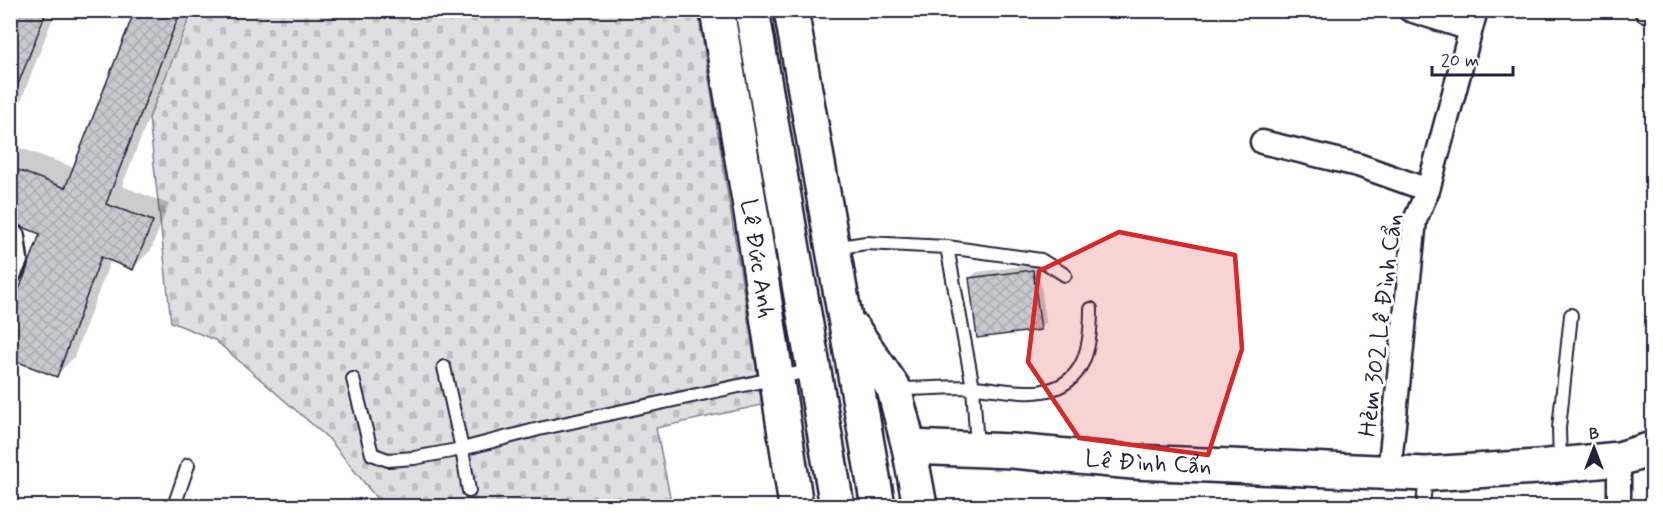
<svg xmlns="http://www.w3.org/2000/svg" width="1663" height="517" font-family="Mynerve,sans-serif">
	<defs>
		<pattern id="cemetery-stones" width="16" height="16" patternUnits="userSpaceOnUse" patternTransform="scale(1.5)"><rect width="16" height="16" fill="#dfdfe2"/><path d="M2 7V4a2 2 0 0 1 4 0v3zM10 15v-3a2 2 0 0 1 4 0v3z" fill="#bfbfc3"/></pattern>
		<pattern id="building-cross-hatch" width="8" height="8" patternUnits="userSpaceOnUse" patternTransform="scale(1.5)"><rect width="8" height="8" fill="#c8c8cf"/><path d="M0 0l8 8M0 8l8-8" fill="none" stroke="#acacb3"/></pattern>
	</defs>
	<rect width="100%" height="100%" fill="#fff"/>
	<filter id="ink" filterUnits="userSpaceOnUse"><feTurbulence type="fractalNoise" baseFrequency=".0167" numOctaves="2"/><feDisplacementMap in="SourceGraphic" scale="12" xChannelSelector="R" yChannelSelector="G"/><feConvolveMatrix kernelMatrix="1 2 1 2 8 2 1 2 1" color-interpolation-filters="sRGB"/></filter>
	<g filter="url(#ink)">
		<!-- cemetery -->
		<path fill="url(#cemetery-stones)" stroke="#80808e" stroke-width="1.5" d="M192 11H698L762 405 656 428 672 506H420L378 500 329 439 215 340 171 322 149 118Z"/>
		<!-- shadow -->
		<path fill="#0003" d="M10 10H56L10 129Z
			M108 10H191L122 186 169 204 151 250 133 268 111 259 74 357 57 375 42 233 10 221V144L75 168 133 20Z
			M1038 264 1046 322 1040 328 970 278 977 272Z"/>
		<!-- building -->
		<path fill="url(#building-cross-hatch)" stroke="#22223b" stroke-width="1.5" d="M10 10H47L12 100 10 99Z
			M135 10H181L106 204 153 221 133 270 101 257 57 377 10 359V314L40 234 10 222V167L65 188Z
			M1033 270 1041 330 977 338 969 278Z"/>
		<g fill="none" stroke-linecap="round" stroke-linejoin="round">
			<!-- lane casing -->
			<g stroke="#22223b" stroke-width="16">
				<path id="lane" d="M947 247 973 387 977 447
					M834 248 866 243 947 247 1041 260 1065 275
					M444 367 462 449 469 491
					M353 379 372 454 388 460 414 458 462 449 539 429 813 370
					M895 389C921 389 947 387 973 387 994 388 1024 395 1043 391 1085 385 1091 346 1091 309
					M1560 463 1559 428 1571 315
					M174 506 188 465
					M1423 506 1426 475"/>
			</g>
			<!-- street casing -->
			<g stroke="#22223b" stroke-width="27">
				<path id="street" d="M1410 10 1470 29
					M1646 10 1652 12
					M1262 142 1358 165 1428 190
					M10 235 13 237 16 260 10 273
					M1619 459V506
					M1389 473 1415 220 1428 190 1476 10"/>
			</g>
			<!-- secondary casing -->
			<g stroke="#22223b" stroke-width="38">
				<g id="secondary">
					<path id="s1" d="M909 447 1012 451 1133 462 1426 474 1538 467 1619 459 1652 449"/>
				</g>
			</g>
			<!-- highway casing -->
			<g stroke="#22223b" stroke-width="38">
				<g id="highway">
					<path id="s2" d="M717 10 753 224 796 506"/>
					<path d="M752 10 837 506"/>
					<path d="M791 10 878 506"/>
					<path d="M853 329 894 389 909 447 920 506"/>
				</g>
			</g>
			<!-- lane -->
			<use href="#lane" stroke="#fff" stroke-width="12"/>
			<!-- street -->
			<use href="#street" stroke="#fff" stroke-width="22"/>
			<!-- secondary -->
			<use href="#secondary" stroke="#fff" stroke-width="33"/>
			<!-- highway -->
			<use href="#highway" stroke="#fff" stroke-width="33"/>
		</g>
	</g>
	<!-- marked area -->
	<path fill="#d62828" fill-opacity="0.2" stroke="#d62828" stroke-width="4.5" stroke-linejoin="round" d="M1119 232 1235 255 1242 349 1208 455 1079 438 1028 362 1039 271Z"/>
	<g text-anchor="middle" stroke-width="6" stroke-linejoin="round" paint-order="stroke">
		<!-- street labels -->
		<g font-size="24" fill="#22223b" stroke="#fff">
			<text dy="8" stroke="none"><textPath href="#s2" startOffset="252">Lê Đức Anh</textPath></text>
			<text transform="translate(1380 325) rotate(-83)" y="8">Hẻm 302 Lê Đình Cẩn</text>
			<text dy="8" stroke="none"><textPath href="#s1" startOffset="240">Lê Đình Cẩn</textPath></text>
		</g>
	</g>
	<!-- margin -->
	<rect width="1663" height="517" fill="none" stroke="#fff" stroke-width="36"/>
	<rect x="18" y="18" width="1627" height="481" fill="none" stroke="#22223b" stroke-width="2" filter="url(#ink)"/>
	<!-- north arrow -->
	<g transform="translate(1594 448)" stroke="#ffffff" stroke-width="4.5" paint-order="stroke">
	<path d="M0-4.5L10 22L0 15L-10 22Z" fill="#22223b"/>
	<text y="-9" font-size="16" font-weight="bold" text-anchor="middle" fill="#22223b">B</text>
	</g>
	<!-- scale -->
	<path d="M1432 66v9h81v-9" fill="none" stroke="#22223b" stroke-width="3"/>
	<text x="1441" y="66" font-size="18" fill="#22223b" stroke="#ffffff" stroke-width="4.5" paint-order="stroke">20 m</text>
</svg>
